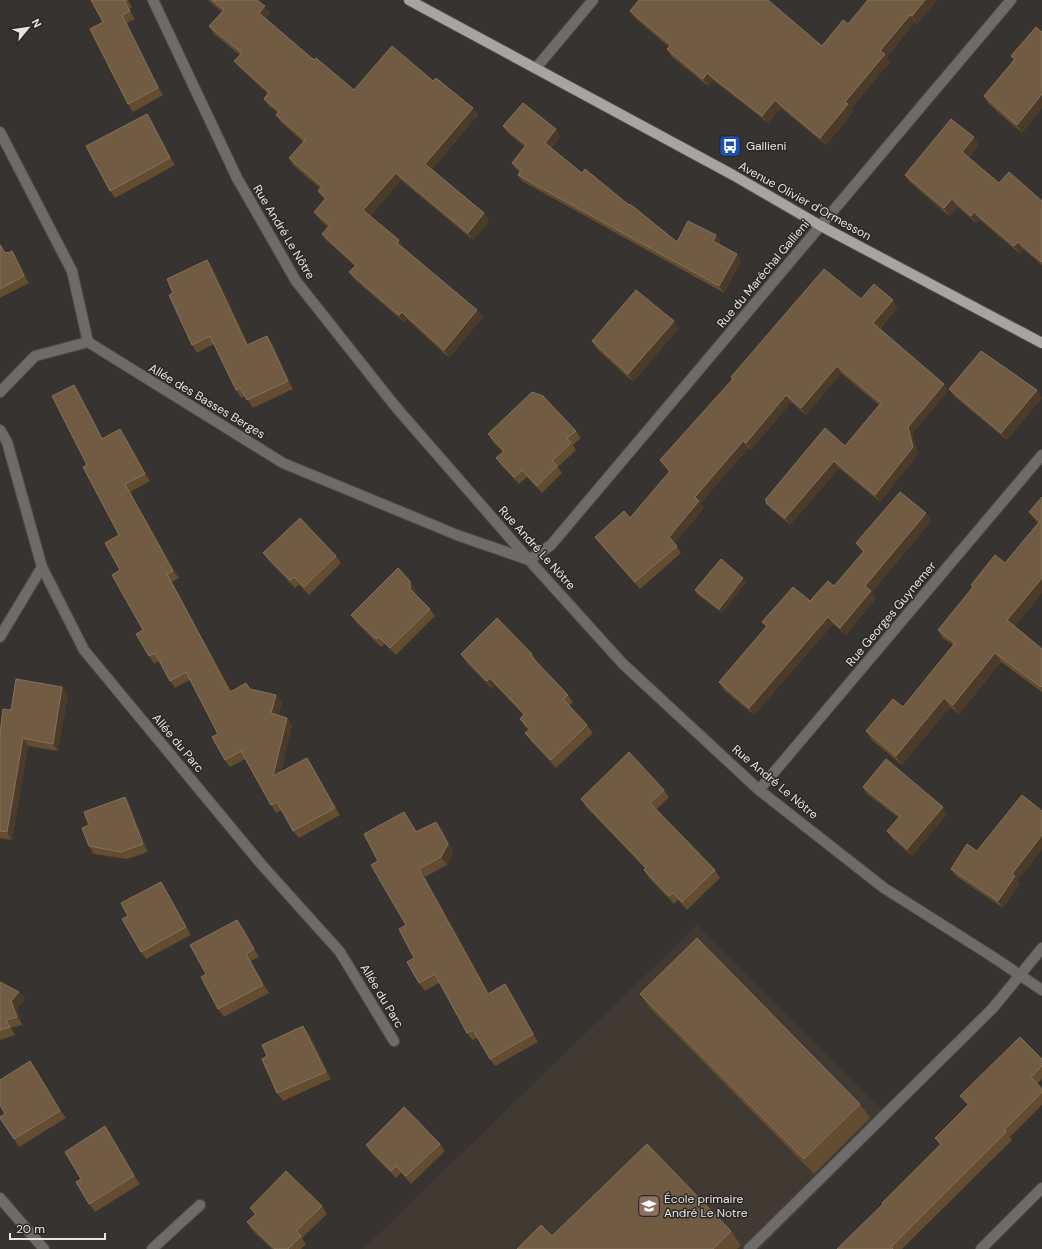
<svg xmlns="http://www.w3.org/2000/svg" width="1042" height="1249" font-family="'DM Sans',sans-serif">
	<rect width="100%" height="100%" fill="#363330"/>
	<!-- built -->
	<path fill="#413a32" d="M697 925 891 1118 760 1249H363Z"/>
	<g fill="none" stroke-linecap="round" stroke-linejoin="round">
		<!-- minor casing -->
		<g stroke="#524f4d" stroke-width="12">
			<path id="minor" d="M153 0 237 178 296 281 395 406 529 560 623 664 759 790 884 888 990 955 1042 990
				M536 68 593 0
				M0 132 72 271 88 342 283 463 457 535 529 560 551 545 1011 0
				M0 392 35 356 88 342
				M0 430 7 442 42 567 84 650 261 864 340 952 394 1041
				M0 637 42 567
				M759 790 1042 455
				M0 1198 44 1249
				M152 1249 200 1205
				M749 1249 993 1008 1042 948
				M981 1249 1042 1188"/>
		</g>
		<!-- major casing -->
		<g stroke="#524f4d" stroke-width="12">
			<path id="major" d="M409 0 733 175 821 226 1042 343"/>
		</g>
		<!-- minor -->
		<use href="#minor" stroke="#6e6c6b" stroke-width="10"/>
		<!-- major -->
		<use href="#major" stroke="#a8a4a2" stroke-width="10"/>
	</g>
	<!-- wall -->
	<path fill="#634c30" d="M91 0H128L132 7 129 9 135 19 127 23 163 95 133 112 128 104 103 22Z
		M208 0H257L270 13 265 19 314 60 354 90 433 81 473 108 478 115 432 169 484 213 489 221 473 240 401 180 370 216 399 240 404 248 477 310 483 317 449 358 407 319 404 322 355 280 349 272 355 266 327 241 322 234 328 227 319 219 314 212 325 200 318 191 320 188 294 166 289 158 303 142 281 122 276 115 278 113 269 106 264 99 268 94 240 68 234 61 240 55 214 34 209 26 222 12Z
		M937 0 917 24 915 22 887 57 890 62 851 109 853 112 826 145 781 108 768 123 713 80 708 86 672 57 667 49 669 47 635 18 630 11 822 46 848 24Z
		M1042 32V108L1022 133 989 104 984 96 1014 60 1011 56Z
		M147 114 152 121 175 165 115 198 110 191Z
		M503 126 556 129 560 136 551 148 582 173 629 205 677 242 716 235 720 242 719 244 737 254 741 261 724 293 522 181 518 175 520 172 516 169 512 163 525 147 508 133Z
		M979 145 969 158 999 183 1042 201V265L1023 249 1020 254 980 220 976 223 958 207 949 216 910 182 905 175Z
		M0 243 5 253H8L12 251 17 258 29 283 0 298Z
		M207 260 213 268 248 344 267 336 272 343 293 389 253 408 245 396 241 398 236 390 214 344 197 353 192 345 173 293Z
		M861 299 898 307 880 329 948 391 912 434 918 454 880 502 839 468 790 525 771 509 765 500 845 446 879 405 841 373 806 415 791 402 751 450 748 448 701 503 704 508 675 543 681 553 640 589 600 544 595 537 630 518 669 472 660 460 732 379 731 377Z
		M679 328 633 382 597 349 592 341Z
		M74 385 79 392 103 438 120 429 125 436 150 481 130 492 179 578 172 582 231 691 251 689 282 702 278 715 287 718 292 725 281 772 307 758 312 765 340 815 299 838 293 831 282 810 276 813 271 805 245 759 230 767 225 760 218 734 190 680 175 688 170 681 159 661 154 664 149 656 143 630 120 570 119 535 87 465Z
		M949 389 1037 390 1042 398 1007 440 955 397Z
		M576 431 581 438 573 445 576 450 558 467 562 473 542 493 527 477 519 484 501 465 496 458 503 452 493 442 488 434Z
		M1042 497V593L1015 626 1042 649V692L1001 662 959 714 950 707 902 765 872 740 866 731 903 707 953 645 943 638 938 630 972 588 971 585 1005 563 1038 523 1035 520 1029 512Z
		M926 513 931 521 872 592 876 598 846 635 833 624 754 715 724 690 719 682 766 627 762 622 810 601 834 586 863 552 856 543Z
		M263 553 336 556 341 563 309 595 299 585 295 588 269 561Z
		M746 582 722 613 697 594 695 590Z
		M415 589V594L430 609 435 616 396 655 385 644 381 647 356 622 351 615Z
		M461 654H532L537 662V663L568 695 573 702 569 706 587 725 593 733 556 768 531 741 525 733 529 730 525 727 520 719 524 715 495 685 492 689 466 662Z
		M62 687 68 694 58 751 28 746 12 840 0 838V733L11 710Z
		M863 787 947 814 912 856 892 838 887 831 899 818 867 794Z
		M664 790 669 797 656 810 715 870 720 878 687 910 678 900 674 904 649 878 644 870 645 868 586 807 581 799Z
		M125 797 130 805 148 852 127 859 94 854 89 846V825Z
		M404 812 417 831 436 822 442 829 453 852 447 865 425 877 489 993 505 984 511 992 538 1042 495 1066 490 1059 478 1038 472 1040 467 1033 439 983 425 991 419 983 414 958 406 925 378 861Z
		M951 869 1018 880 1020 883 1003 908 956 876Z
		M166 890 191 935 146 959 141 952 128 916Z
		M237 920 243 927 259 957 251 961 269 993 224 1017 218 1009Z
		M0 982 19 992 25 999 17 1008 22 1025 11 1028 15 1035 0 1040Z
		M640 994 860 1104 870 1118 814 1174 650 1008Z
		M309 1033 331 1079 283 1101 277 1093 267 1056Z
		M1042 1059V1079L1037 1084 1042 1089V1105L1010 1137 1012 1140 902 1249H837L883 1204 940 1145 935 1138 968 1106 960 1096Z
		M36 1069 66 1118 19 1147 14 1139 5 1114Z
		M105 1126 110 1134 140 1184 95 1212 89 1204 81 1179Z
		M440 1144 445 1151 411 1184 401 1173 396 1178 371 1153 366 1145Z
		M322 1206 327 1214 302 1238 306 1244 301 1249H272L252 1230 247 1222 255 1215 250 1208Z
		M731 1231 741 1245 737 1249H517L552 1236Z"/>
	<!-- shaded-wall -->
	<path fill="#4b3b28" d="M925 0H937L917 24 912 16Z
		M265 6 270 13 264 20 259 13Z
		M122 15 127 23 163 95 158 88Z
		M910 15 915 22 887 57 890 62 851 109 853 112 826 145 820 138 880 51Z
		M707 73 713 80 708 86 703 79Z
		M1042 94V108L1022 133 1017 125Z
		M775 100 781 108 768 123 762 116Z
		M473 108 478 115 430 171 425 164Z
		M147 114 152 121 175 165 170 158Z
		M556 129 560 136 549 149 545 143Z
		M974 137 979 145 968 159 962 152Z
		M396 173 401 180 368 218 363 210Z
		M952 199 958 207 949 216 944 208Z
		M974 212 980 220 976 223 971 216Z
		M484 213 489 221 473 240 468 233Z
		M716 235 720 242 717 247 713 241Z
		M399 240 404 248 402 250 397 243Z
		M1018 242 1023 249 1020 254 1014 246Z
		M0 243 10 260 5 253 0 245Z
		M12 251 17 258 29 283 24 276Z
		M737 254 741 261 724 293 719 286Z
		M207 260 213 268 252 352 247 345Z
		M893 300 898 307 878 330 873 323Z
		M477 310 483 317 449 358 444 350Z
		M402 312 407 319 404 322 399 315Z
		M674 321 679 328 633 382 628 374Z
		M267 336 272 343 293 389 288 381Z
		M837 366 841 373 806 415 801 408Z
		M944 384 948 391 912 434 918 454 880 502 875 495 908 427Z
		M74 385 79 392 107 446 102 439Z
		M1037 390 1042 398 1007 440 1001 433Z
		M786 395 791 402 751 450 746 443Z
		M120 429 125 436 150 481 145 474Z
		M743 441 748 448 701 503 704 508 674 544 669 537 695 497Z
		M834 461 839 468 790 525 785 518Z
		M125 484 130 492 179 578 173 571Z
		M926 513 931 521 872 592 876 598 846 635 840 628 865 586Z
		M167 574 172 582 235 699 230 692Z
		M743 578 746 582 722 613 719 609Z
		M1042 578V593L1013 629 1007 620Z
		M410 581 415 589V596L410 589Z
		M828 617 833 624 754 715 749 708Z
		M995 653 1001 662 959 714 953 705Z
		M490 678 495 685 492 689 487 681Z
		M62 687 68 694 58 751 53 744Z
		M276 695 282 702 276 721 271 713Z
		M944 698 950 707 902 765 896 756Z
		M287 718 292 725 278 784 273 776Z
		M23 738 28 746 12 840 7 832Z
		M307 758 312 765 340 815 335 808Z
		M125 797 130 805 148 852 143 844Z
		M943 807 947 814 912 856 907 849Z
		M404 812 410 820 421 839 416 832Z
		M436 822 442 829 453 852 447 865 441 857Z
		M1042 835V850L1018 880 1020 883 1003 908 998 901 1012 874Z
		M419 869 425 877 494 1001 488 994Z
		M161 882 166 890 191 935 186 927Z
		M237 920 243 927 259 957 254 949Z
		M246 954 251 961 269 993 263 985Z
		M505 984 511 992 538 1042 533 1034Z
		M19 992 25 999 17 1008 22 1025 17 1017 11 1001Z
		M303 1026 309 1033 331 1079 326 1072Z
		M30 1061 36 1069 66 1118 60 1111Z
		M105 1126 110 1134 140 1184 134 1176Z"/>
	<!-- building -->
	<path fill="#715c43" stroke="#83725c" d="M91 0H126L124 1 130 11 122 15 158 88 128 104 90 29 103 22Z
		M212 0H257L265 6 259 13 314 60 316 58 354 90 392 46 433 81 436 78 473 108 425 164 484 213 468 233 396 173 363 210 399 240 397 243 477 310 444 350 402 312 399 315 349 272 356 265 322 234 330 225 314 212 326 198 318 191 322 186 289 158 305 140 276 115 279 111 264 99 269 92 234 61 242 53 209 26 224 10Z
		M639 0H768L822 46 843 20 848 24 868 0H925L912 16 910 15 880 51 885 54 845 102 848 104 820 138 775 100 762 116 707 73 703 79 667 49 671 45 630 11Z
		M1036 27 1042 32V94L1017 125 984 96 1015 59 1011 56Z
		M523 103 556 129 545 143 582 173 585 169 629 205 630 204 677 242 688 221 716 235 713 241 737 254 719 286 518 175 521 170 512 163 526 145 503 126Z
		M147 114 170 158 110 191 86 146Z
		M951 119 974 137 962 152 999 183 1009 172 1042 201V262L1018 242 1014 246 974 212 971 216 952 199 944 208 905 175Z
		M0 245 5 253 7 252 8 253 12 251 24 276 0 289Z
		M207 260 247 345 267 336 288 381 247 400 240 388 236 390 210 336 192 345 169 295 173 293 167 279Z
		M824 269 861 299 874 284 893 300 873 323 944 384 908 427 913 447 875 495 834 461 785 518 766 503 767 502 765 500 825 428 845 446 881 403 837 366 801 408 786 395 746 443 743 441 695 497 699 501 669 537 677 546 635 582 595 537 624 511 630 518 670 471 660 460 733 379 731 377Z
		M636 290 674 321 628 374 592 341Z
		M981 351 1037 390 1001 433 949 389Z
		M74 385 102 439 120 429 145 474 125 484 173 571 167 574 230 692 246 683 250 689 276 695 271 713 287 718 273 776 307 758 335 808 293 831 277 802 271 805 241 751 225 760 212 737 218 734 186 672 170 681 155 653 149 656 136 634 143 630 112 575 120 570 105 543 119 535 83 467 87 465 52 396Z
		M532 392 543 396 576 431 567 438 571 443 552 461 557 466 537 486 522 470 514 477 496 458 504 451 488 434Z
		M900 492 926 513 865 586 871 591 840 628 828 617 749 708 719 682 767 626 762 622 793 587 810 601 828 581 834 586 864 551 856 543Z
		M1042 497V578L1007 620 1042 649V686L1041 687 995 653 953 705 944 698 896 756 866 731 893 699 903 707 955 643 938 630 973 587 971 585 995 555 1005 563 1040 521 1029 512Z
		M300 518 336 556 304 587 294 577 290 580 263 553Z
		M721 559 743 578 719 609 695 590Z
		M398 568 410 581V589L430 609 390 648 379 637 376 639 351 615Z
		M497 618 532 654 531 656 568 695 563 699 587 725 551 760 525 733 530 729 520 719 524 714 490 678 487 681 461 654Z
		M16 679 62 687 53 744 23 738 7 832 0 831V733L3 709 11 710Z
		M629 752 664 790 650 803 715 870 682 902 673 893 669 896 644 870 646 868 581 799Z
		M886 759 943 807 907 849 887 831 900 816 863 787Z
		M1022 795 1042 811V835L1012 874 1015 876 998 901 951 869 967 844 977 851Z
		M125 797 143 844 121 852 89 846 82 828 89 825 84 812Z
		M404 812 416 832 436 822 448 844 441 857 419 869 488 994 505 984 533 1034 490 1059 473 1030 467 1033 435 974 419 983 407 962 414 958 399 929 406 925 371 865 378 861 364 834Z
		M161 882 186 927 141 952 122 919 128 916 121 903Z
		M237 920 254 949 246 954 263 985 218 1009 201 977 206 974 190 945Z
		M697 938 860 1104 804 1159 640 994Z
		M0 982 19 992 11 1001 17 1017 6 1020 10 1027 0 1030Z
		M303 1026 326 1072 277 1093 262 1059 267 1056 262 1045Z
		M1020 1037 1042 1059V1066L1031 1077 1042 1089V1092L1004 1130 1006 1132 891 1247 893 1249H837L883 1204 882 1203 941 1144 935 1138 969 1104 960 1096Z
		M30 1061 60 1111 14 1139 0 1118V1117L5 1114 0 1105V1080Z
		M404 1107 440 1144 406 1176 396 1166 391 1171 366 1145Z
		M105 1126 134 1176 89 1204 76 1182 81 1179 65 1152Z
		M647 1144 731 1231 713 1249H517L541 1225 552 1236Z
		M286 1171 322 1206 296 1231 301 1236 288 1249H275L247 1222 256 1214 250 1208Z"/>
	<!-- icons -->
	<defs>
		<g id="bus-square" transform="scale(1.15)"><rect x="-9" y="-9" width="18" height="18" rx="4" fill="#1a4fb4" stroke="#2b2926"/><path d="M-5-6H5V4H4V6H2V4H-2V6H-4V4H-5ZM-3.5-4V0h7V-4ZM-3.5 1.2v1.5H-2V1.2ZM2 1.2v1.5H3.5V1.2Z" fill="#fff"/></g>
		<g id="school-square" transform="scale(1.15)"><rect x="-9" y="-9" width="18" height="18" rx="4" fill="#8d6e63" stroke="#2b2926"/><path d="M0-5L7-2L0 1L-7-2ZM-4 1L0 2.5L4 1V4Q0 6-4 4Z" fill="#fff"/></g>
	</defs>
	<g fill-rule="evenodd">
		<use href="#bus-square" x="730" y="146"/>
		<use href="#school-square" x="649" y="1206"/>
	</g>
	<g text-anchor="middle" stroke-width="3" stroke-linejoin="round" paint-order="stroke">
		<!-- poi labels -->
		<g font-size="12" fill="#e6e5e3" stroke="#2b2926" text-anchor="start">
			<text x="746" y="150">Gallieni</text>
			<text x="664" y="1203">École primaire<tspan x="664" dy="14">André Le Notre</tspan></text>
		</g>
		<!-- street labels -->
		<g font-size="12" fill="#e6e5e3" stroke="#2b2926">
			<text transform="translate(805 201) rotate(29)" y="4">Avenue Olivier d'Ormesson</text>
			<text transform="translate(284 232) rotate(59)" y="4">Rue André Le Nôtre</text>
			<text transform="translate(763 274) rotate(-50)" y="4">Rue du Maréchal Gallieni</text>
			<text transform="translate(207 401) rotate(31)" y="4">Allée des Basses Berges</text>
			<text transform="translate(537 548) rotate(48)" y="4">Rue André Le Nôtre</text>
			<text transform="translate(891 614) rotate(-50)" y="4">Rue Georges Guynemer</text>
			<text transform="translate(178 743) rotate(50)" y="4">Allée du Parc</text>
			<text transform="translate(775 782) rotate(40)" y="4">Rue André Le Nôtre</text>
			<text transform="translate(382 996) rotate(59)" y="4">Allée du Parc</text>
		</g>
	</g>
	<!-- north arrow -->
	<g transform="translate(28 28) rotate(61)" stroke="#2b2926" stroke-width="3" paint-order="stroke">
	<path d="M0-3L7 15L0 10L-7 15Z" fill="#e6e5e3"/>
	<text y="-6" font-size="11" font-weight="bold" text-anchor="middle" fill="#e6e5e3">N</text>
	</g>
	<!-- scale -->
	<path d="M10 1233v6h95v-6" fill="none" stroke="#e6e5e3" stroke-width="2"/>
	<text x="16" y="1233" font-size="12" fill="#e6e5e3" stroke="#2b2926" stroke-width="3" paint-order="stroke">20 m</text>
</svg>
